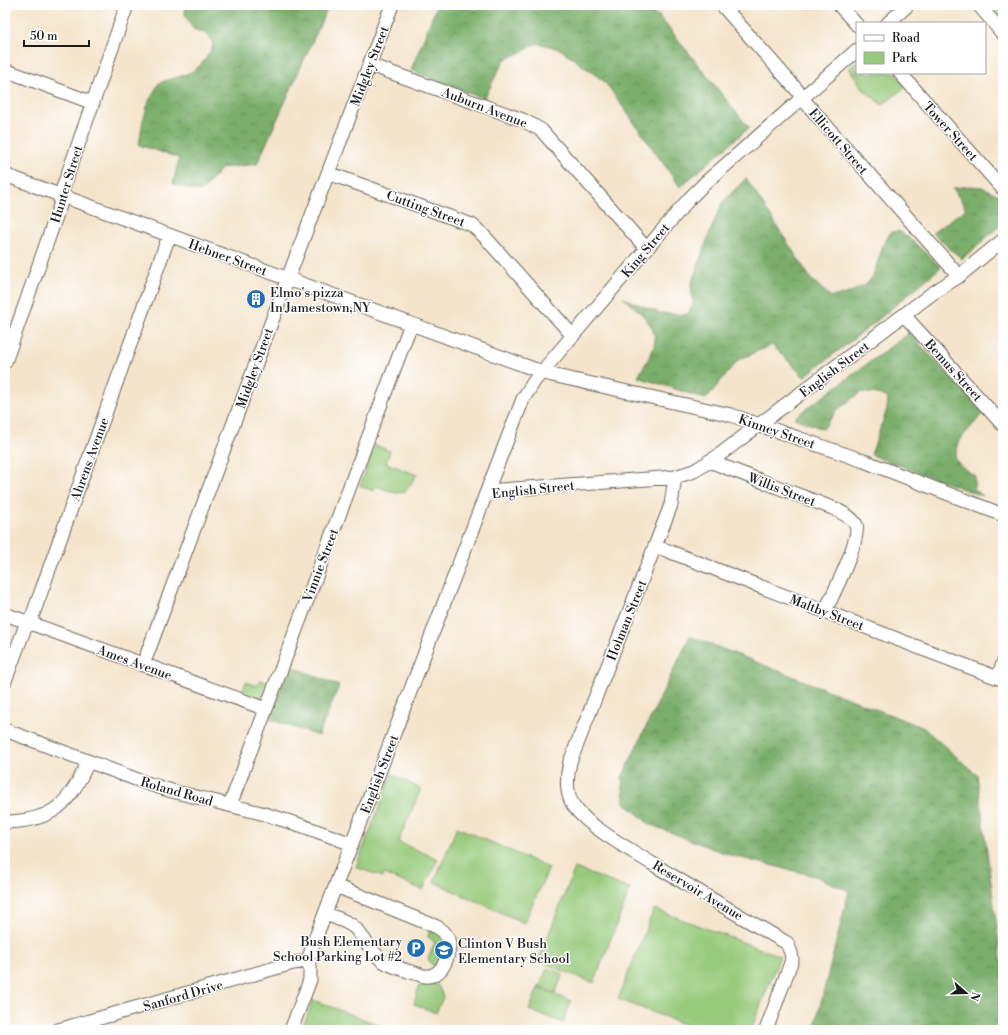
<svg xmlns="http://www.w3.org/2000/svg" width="1008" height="1035" font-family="'Libre Bodoni',serif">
	<defs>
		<pattern id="forest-crowns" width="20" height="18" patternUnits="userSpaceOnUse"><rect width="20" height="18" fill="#7aae6b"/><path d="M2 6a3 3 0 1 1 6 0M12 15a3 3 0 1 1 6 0" fill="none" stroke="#638d57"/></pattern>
	</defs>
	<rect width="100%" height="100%" fill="#fff"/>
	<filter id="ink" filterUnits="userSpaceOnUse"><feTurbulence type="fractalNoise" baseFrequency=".025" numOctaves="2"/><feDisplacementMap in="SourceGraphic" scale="8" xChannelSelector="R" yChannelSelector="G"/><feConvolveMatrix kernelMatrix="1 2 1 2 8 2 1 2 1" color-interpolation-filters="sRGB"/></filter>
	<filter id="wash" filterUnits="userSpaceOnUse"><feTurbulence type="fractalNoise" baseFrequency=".012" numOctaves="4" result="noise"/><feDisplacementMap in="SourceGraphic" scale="16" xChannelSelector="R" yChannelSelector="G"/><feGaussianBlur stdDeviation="0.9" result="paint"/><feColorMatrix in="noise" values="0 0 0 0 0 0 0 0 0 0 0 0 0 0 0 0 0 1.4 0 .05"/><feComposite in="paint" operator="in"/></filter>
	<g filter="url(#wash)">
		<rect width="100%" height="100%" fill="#f4e4cb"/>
		<!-- green -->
		<path fill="#98ca7b" stroke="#5a734c" d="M992 5H1003V24L989 8Z
			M857 62V73H895L907 86 882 105 863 89 849 68Z
			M375 445 390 451 386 463 417 475 405 492 396 493 376 486 374 491 360 486Z
			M260 680 270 684 262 701H260L241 694 246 682 256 686Z
			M392 774 421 789 398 842 438 859 423 890 384 874 382 877 356 867Z
			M457 827 549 868 524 923 434 882Z
			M575 868 630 889 594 983 538 961Z
			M654 909 780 956 751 1030H690L691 1027 618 999Z
			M431 930C434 932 437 934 439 936 448 945 441 960 434 967L428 959 435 942 428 937 429 932Z
			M547 968 563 974 555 993 539 987Z
			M434 983 439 987 443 997 436 1013 414 1004 419 986Z
			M538 988 571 1001 563 1023 529 1010Z
			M313 1000 392 1030H302Z"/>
		<!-- forest -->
		<path fill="url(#forest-crowns)" stroke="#4b6544" d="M186 5H322L328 7 257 164 222 168 201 192 173 184 179 158 139 145 143 120 149 101 159 83C187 73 200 75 213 45 211 34 202 32 193 29L185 14Z
			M437 5H448L478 10 481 5H637L659 16 749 128 680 187 605 82 560 49 537 43 520 53 504 60 484 99 411 70Z
			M746 178 811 279 831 297 846 294 866 285 873 276 884 243 891 232 899 231 908 237 941 267 872 325 804 377 772 345 738 360 706 399 638 377C643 367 651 356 654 346 660 327 636 308 623 298L660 313 687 315 693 305 691 285 710 232 722 203Z
			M970 186 982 187 1003 197V223L962 259 932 233 966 209 953 188Z
			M909 333 984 412 958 442 955 459 961 466 975 476 974 489 983 496 871 455 887 409 888 398 877 394 861 392 837 410 823 429 794 418Z
			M690 636 924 728 977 775 1003 974V1030H814L849 891 815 876 729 855 649 824 624 802 622 777Z
			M289 665 339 686 318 736 270 719Z"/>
	</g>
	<g filter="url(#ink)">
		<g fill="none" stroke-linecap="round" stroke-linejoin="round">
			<!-- minor casing -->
			<g stroke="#686259" stroke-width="15">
				<path id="minor" d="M722 5 797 90 807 104 959 276
					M839 5 857 25
					M979 5 1003 34
					M888 23 908 5
					M370 65 523 120 541 130 646 248
					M5 70 93 103
					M900 73 1003 189
					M328 173 472 225 484 236 573 336
					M5 175 534 369 552 375 731 415 864 461 1003 515
					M904 315 1003 425
					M5 362 60 205 63 188 127 5
					M709 461 835 509C842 513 852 517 856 525 862 537 832 597 825 611
					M675 477 671 505 655 546 570 762C567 775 565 790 572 803 583 824 631 850 651 863 696 890 741 917 787 943L791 953 792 960 766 1030
					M487 491 523 399 535 380 689 199 704 184 857 50
					M655 546 998 678 1003 663
					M5 614 266 709
					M143 665 285 286 392 5
					M5 681 24 630 32 617 169 236
					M5 730 146 783 172 791 261 813 300 825 352 844
					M230 805 411 324
					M5 822C54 821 69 804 88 762
					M325 914C334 917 348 921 355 928 365 939 371 952 383 961 393 967 407 971 418 974 422 976 428 977 433 975 446 970 453 946 446 935 444 931 440 929 437 927L336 886
					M308 961 314 942 487 491 675 477 694 471 718 456 930 295 959 276 1003 240
					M58 1030 293 963 308 961
					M291 1030 310 980V968L308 961"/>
			</g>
			<!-- minor -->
			<use href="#minor" stroke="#fff" stroke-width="13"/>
		</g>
	</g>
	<!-- icons -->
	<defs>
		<g id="building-disc" transform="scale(1)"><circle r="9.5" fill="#1f6fb2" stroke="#fff"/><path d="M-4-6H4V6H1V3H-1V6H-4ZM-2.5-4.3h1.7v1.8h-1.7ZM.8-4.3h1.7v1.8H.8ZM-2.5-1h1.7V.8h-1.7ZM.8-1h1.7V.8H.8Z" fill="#fff"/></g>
		<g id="parking-disc" transform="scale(1)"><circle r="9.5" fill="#1f6fb2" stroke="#fff"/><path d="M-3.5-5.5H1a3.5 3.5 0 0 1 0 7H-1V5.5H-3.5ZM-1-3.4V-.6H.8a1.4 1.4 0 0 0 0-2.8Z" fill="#fff"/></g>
		<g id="school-disc" transform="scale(1)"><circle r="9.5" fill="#1f6fb2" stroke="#fff"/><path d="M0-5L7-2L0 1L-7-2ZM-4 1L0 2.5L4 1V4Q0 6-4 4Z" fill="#fff"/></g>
	</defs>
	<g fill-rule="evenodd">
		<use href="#building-disc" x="256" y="299"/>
		<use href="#parking-disc" x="416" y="948"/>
		<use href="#school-disc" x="444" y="950"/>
	</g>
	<g text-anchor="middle" stroke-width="3" stroke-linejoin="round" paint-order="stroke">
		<!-- street labels -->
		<g font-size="13" fill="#1c1c1c" stroke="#fff">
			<text transform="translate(369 66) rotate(-69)" y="5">Midgley Street</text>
			<text transform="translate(485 107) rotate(21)" y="5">Auburn Avenue</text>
			<text transform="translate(951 131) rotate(48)" y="5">Tower Street</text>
			<text transform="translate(839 141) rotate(49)" y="5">Ellicott Street</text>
			<text transform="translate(66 184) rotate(-73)" y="5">Hunter Street</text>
			<text transform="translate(426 208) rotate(20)" y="5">Cutting Street</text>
			<text transform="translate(645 250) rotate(-50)" y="5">King Street</text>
			<text transform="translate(228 257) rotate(20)" y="5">Hebner Street</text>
			<text transform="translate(254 368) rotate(-70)" y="5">Midgley Street</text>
			<text transform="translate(834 369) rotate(-37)" y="5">English Street</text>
			<text transform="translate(954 370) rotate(48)" y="5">Bemus Street</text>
			<text transform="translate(777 431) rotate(19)" y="5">Kinney Street</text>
			<text transform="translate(89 459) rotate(-70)" y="5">Ahrens Avenue</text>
			<text transform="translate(533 489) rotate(-6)" y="5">English Street</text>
			<text transform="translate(782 489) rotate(21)" y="5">Willis Street</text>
			<text transform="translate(320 565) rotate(-69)" y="5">Vinnie Street</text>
			<text transform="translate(827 612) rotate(21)" y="5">Maltby Street</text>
			<text transform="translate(626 620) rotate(-68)" y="5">Holman Street</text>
			<text transform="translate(135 662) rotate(20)" y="5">Ames Avenue</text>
			<text transform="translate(379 774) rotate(-69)" y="5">English Street</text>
			<text transform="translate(177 791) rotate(16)" y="5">Roland Road</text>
			<text transform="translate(698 890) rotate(31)" y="5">Reservoir Avenue</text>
			<text transform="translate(183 995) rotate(-16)" y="5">Sanford Drive</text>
		</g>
		<!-- poi labels -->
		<g font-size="13" fill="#1c1c1c" stroke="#fff" text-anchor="start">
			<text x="270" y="297">Elmo's pizza<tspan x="270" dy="15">In Jamestown,NY</tspan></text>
			<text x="402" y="946" text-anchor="end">Bush Elementary<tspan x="402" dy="15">School Parking Lot #2</tspan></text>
			<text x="458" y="948">Clinton V Bush<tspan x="458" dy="15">Elementary School</tspan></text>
		</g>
	</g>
	<!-- margin -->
	<rect width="1008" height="1035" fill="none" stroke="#fff" stroke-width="20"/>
	<!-- legend -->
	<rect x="856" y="22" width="130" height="52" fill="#ffffff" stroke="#a4a4a4"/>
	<rect x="864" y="35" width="20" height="6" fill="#ffffff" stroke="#a4a4a4"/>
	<text x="892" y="42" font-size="12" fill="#1c1c1c">Road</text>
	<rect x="864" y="52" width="20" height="12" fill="#98ca7b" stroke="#a4a4a4"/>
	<text x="892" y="62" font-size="12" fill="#1c1c1c">Park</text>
	<!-- north arrow -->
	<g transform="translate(966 993) rotate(110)" stroke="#ffffff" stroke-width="3" paint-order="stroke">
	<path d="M0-3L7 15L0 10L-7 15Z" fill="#1c1c1c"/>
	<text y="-6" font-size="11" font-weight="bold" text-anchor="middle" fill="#1c1c1c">N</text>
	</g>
	<!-- scale -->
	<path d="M24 40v6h65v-6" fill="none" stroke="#1c1c1c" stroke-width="2"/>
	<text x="30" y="40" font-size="12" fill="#1c1c1c" stroke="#ffffff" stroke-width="3" paint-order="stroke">50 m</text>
</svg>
